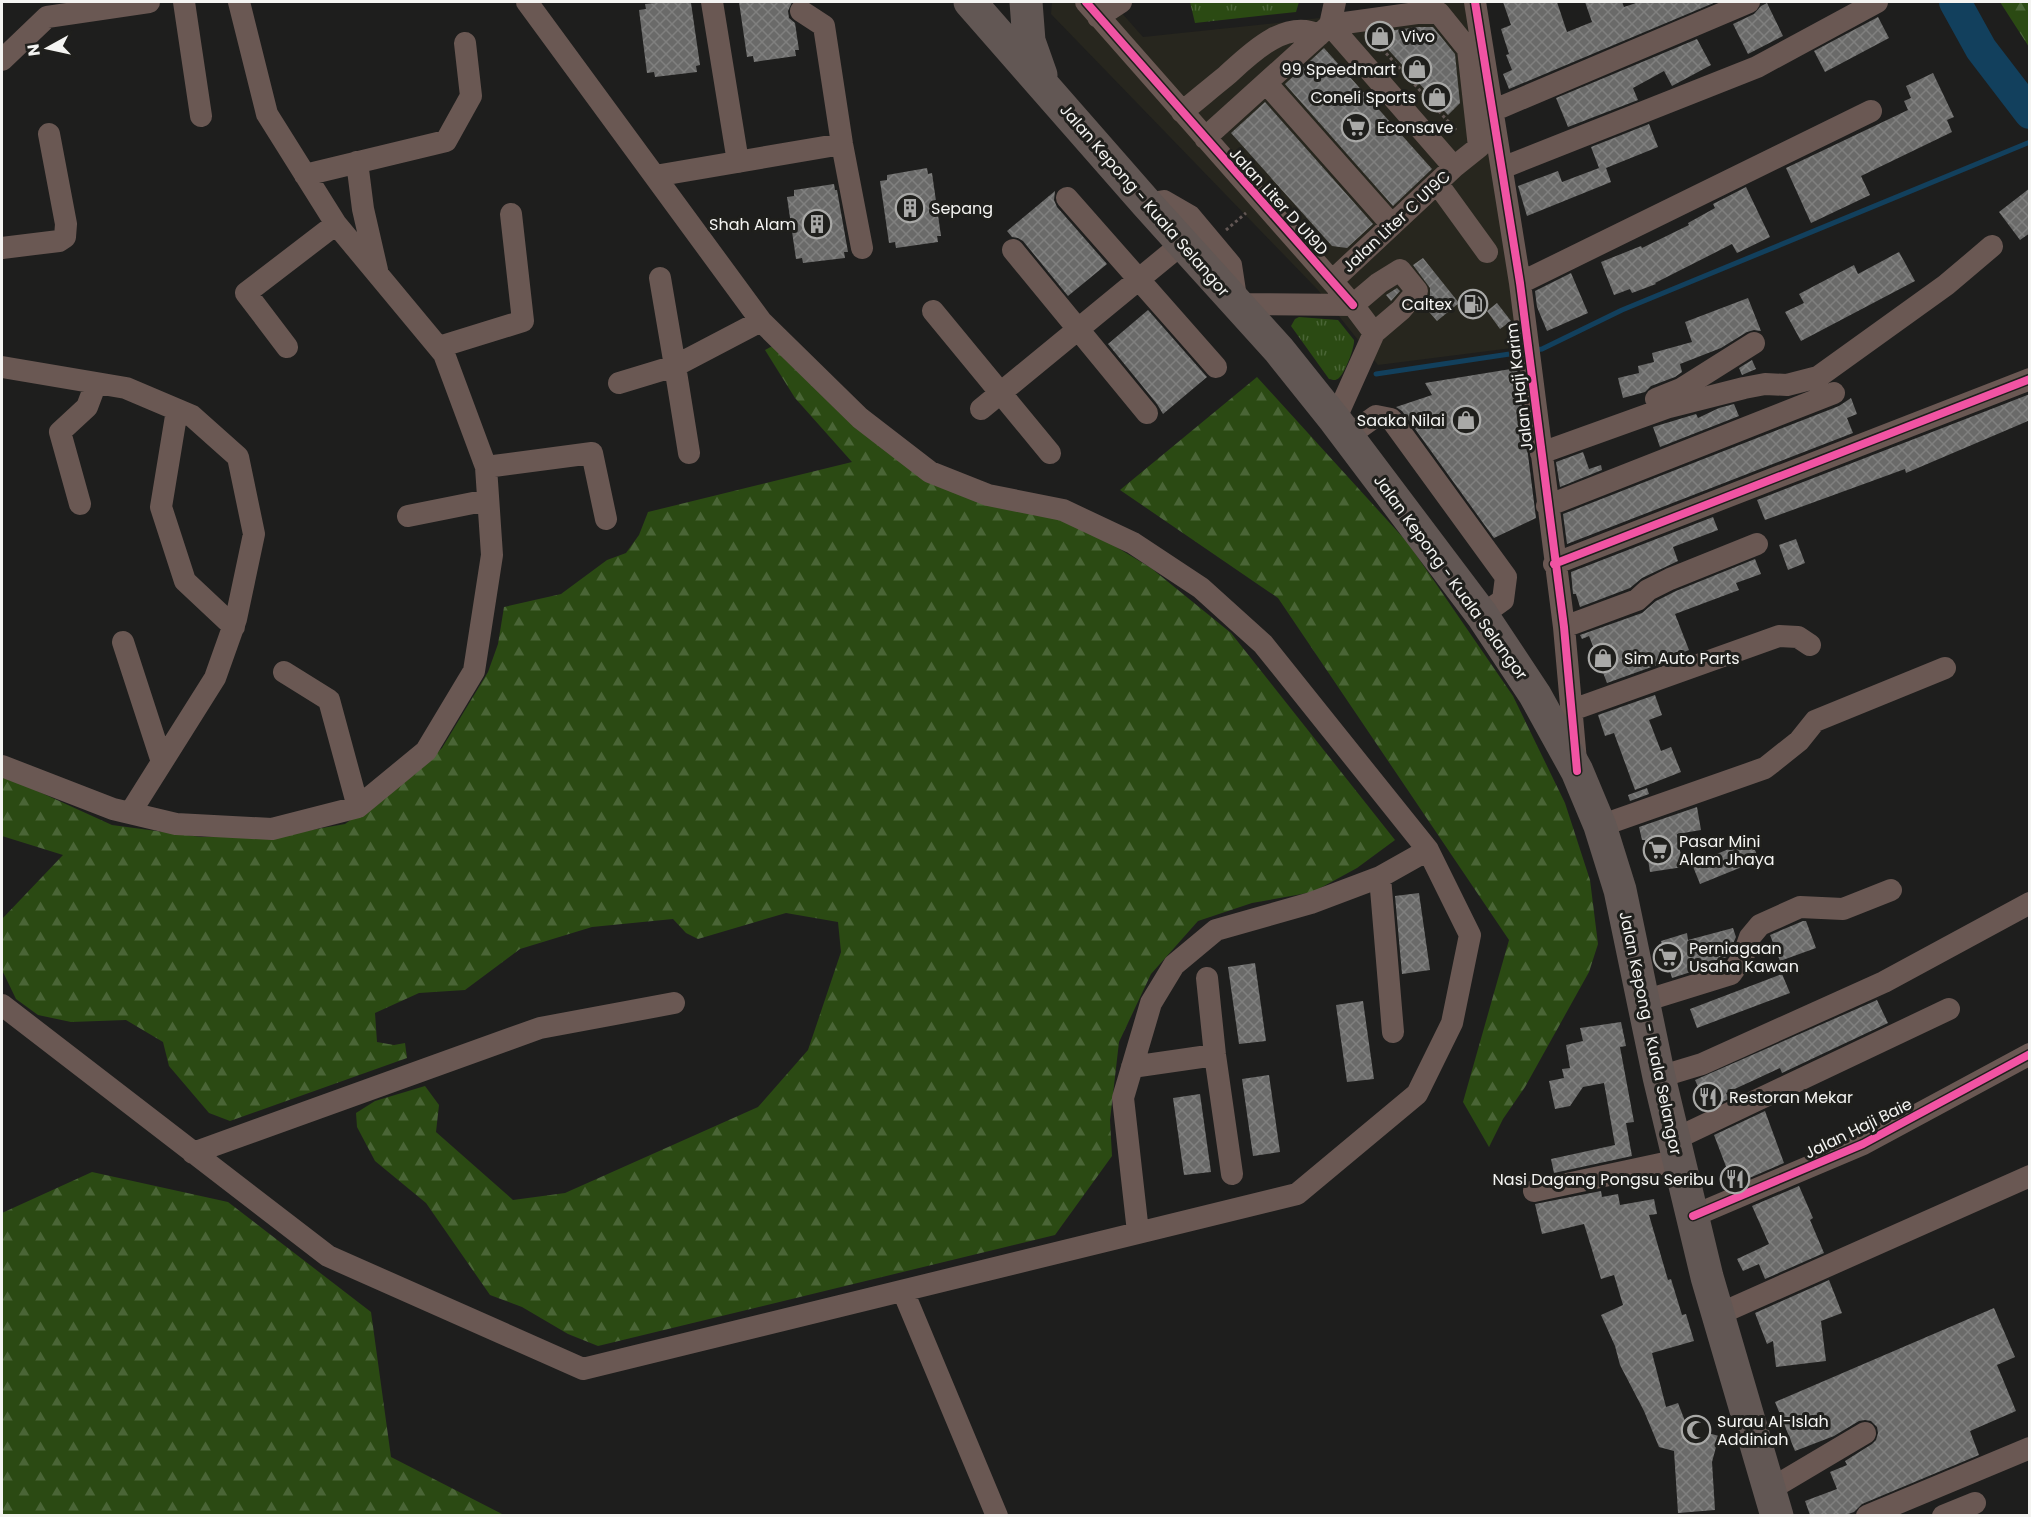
<svg xmlns="http://www.w3.org/2000/svg" width="2031" height="1517" font-family="Poppins,sans-serif">
	<defs>
		<pattern id="grass-tufts" width="24" height="20" patternUnits="userSpaceOnUse" patternTransform="scale(1.5)"><rect width="24" height="20" fill="#2b4a13"/><path d="M3 7l-1-3M5 7V3M7 7l1-3M15 17l-1-3M17 17v-4M19 17l1-3" fill="none" stroke="#4a6536"/></pattern>
		<pattern id="forest-firs" width="22" height="20" patternUnits="userSpaceOnUse" patternTransform="scale(1.5)"><rect width="22" height="20" fill="#2b4a13"/><path d="M5 1l3.5 6h-7zM16 11l3.5 6h-7z" fill="#4a6536"/></pattern>
		<pattern id="building-cross-hatch" width="8" height="8" patternUnits="userSpaceOnUse" patternTransform="scale(1.5)"><rect width="8" height="8" fill="#6a6a69"/><path d="M0 0l8 8M0 8l8-8" fill="none" stroke="#80807f"/></pattern>
	</defs>
	<rect width="100%" height="100%" fill="#1e1e1d"/>
	<!-- built -->
	<path fill="#27261e" d="M1052 2H1112L1143 37 1295 21 1447 2H1465L1520 347 1378 365 1318 290 1051 14Z"/>
	<!-- grass -->
	<path fill="url(#grass-tufts)" d="M1190 2H1299L1296 12 1195 23Z
		M1299 317 1338 320 1354 340C1355 347 1345 373 1339 378 1335 381 1334 380 1329 379L1291 326 1295 319Z"/>
	<!-- forest -->
	<path fill="url(#forest-firs)" d="M2000 2H2029V47Z
		M778 343 906 464 1075 522 1151 568 1231 633 1395 840 1357 868 1313 892 1252 903 1198 921 1151 974 1119 1042 1110 1120 1112 1156 1055 1235 598 1346 568 1334 522 1307 490 1295 426 1203 375 1161 357 1127 356 1113 375 1101 425 1086 439 1105 436 1132 513 1200 565 1193 758 1107 808 1050 841 952 838 922 786 913 698 939 686 933 673 919 592 927 520 949 465 990 419 993 375 1013 377 1042 394 1045 405 1043 407 1058 230 1121 209 1113 169 1066 163 1042 126 1020 71 1022 38 1015 16 999 2 970V919L63 855 2 836V775L112 825 201 837 283 835 345 824 417 772 442 748 488 672 498 644 504 607 561 594 607 560 626 553 639 535 648 512 852 462 795 398 765 350Z
		M1257 377 1408 543 1513 696 1565 803 1590 880 1598 944 1589 972 1525 1087 1503 1119 1489 1147 1463 1102 1509 940 1278 598 1120 490Z
		M92 1172 228 1202 371 1312 391 1457 504 1515H2V1213Z"/>
	<g fill="none" stroke-linecap="round" stroke-linejoin="round">
		<!-- stream -->
		<path stroke="#12405d" stroke-width="5" d="M1535 350 1542 349 1622 310 2030 142
			M1376 374 1523 352"/>
		<!-- river -->
		<path stroke="#12405d" stroke-width="32" d="M1955 2 1981 49 2030 113"/>
	</g>
	<!-- building -->
	<path fill="url(#building-cross-hatch)" d="M665 2 691 3 700 65 696 66 697 72 655 77 654 72 647 73 639 10 646 9 645 4Z
		M739 2H792L788 11 789 18 795 23 799 50H795L796 56 754 62 753 56 747 57Z
		M1503 2H1557L1567 32 1592 22 1585 2H1622L1624 7 1639 2H1716L1509 89 1503 74 1512 70 1506 55 1509 54 1501 29 1511 25Z
		M1767 3 1783 36 1748 54 1733 24 1754 14 1761 6Z
		M1878 17 1889 38 1825 72 1814 51Z
		M1418 27H1433L1455 54 1460 103 1448 115 1373 33Z
		M1697 39 1711 65 1672 86 1664 71 1633 88 1638 100 1568 127 1556 98Z
		M1324 48 1432 169 1393 206 1285 84Z
		M1933 73 1954 117 1947 120 1952 132 1861 176 1870 195 1811 223 1786 168 1908 110 1904 101 1911 98 1906 86Z
		M1265 102 1373 224 1347 248 1332 246 1231 133Z
		M1649 124 1658 147 1606 168 1611 182 1527 216 1518 186 1558 171 1562 182 1599 168 1591 147Z
		M927 168 928 174 932 173 941 236H937L938 242 896 248 895 242 889 243 880 181 887 180V175Z
		M834 184 835 190H837L848 252H844L845 258 803 263 802 258 796 259 787 197 794 196V190Z
		M1746 187 1770 237 1737 253 1732 244 1655 283 1656 284 1632 293 1630 289 1614 295 1601 262 1641 246 1642 248 1689 225 1688 223 1715 208 1713 204Z
		M2030 188V233L2020 240 1999 212Z
		M1055 191 1054 200 1057 207 1107 264 1068 296 1023 241 1018 238 1012 237 1007 231Z
		M1899 252 1915 281 1801 341 1785 312 1804 303 1799 294 1854 265 1858 274Z
		M1423 258 1459 303 1437 321 1423 305 1430 295V288L1413 265Z
		M1571 273 1588 313 1547 331 1537 307 1535 291Z
		M1397 288 1400 291 1391 301 1386 295Z
		M1748 298 1761 331 1754 330 1747 332 1721 348 1680 364 1682 372 1675 377 1651 386 1645 392 1623 398 1618 378 1639 373 1638 366 1654 362 1652 353 1692 342 1685 322Z
		M1497 303 1511 321 1500 329 1487 311Z
		M1148 310 1207 377 1163 414 1157 404 1108 344Z
		M1752 360 1756 369 1742 375 1739 368Z
		M1517 368 1536 518 1494 538 1402 411 1396 407 1432 395 1425 383Z
		M2030 394V420L2021 424 1906 473 1905 469 1765 520 1757 500Z
		M1851 398 1857 414 1847 418 1853 433 1567 544 1563 514 1839 406Z
		M1734 404 1739 416 1660 447 1653 427 1696 414 1698 418 1719 408Z
		M1583 452 1589 469 1601 465 1602 470 1560 487 1556 462Z
		M1713 517 1718 530 1673 547 1678 561 1642 578 1630 588 1580 607 1576 594H1573L1571 572Z
		M1796 539 1805 563 1788 570 1779 545Z
		M1755 559 1761 574 1736 583 1739 590 1675 614 1689 650 1656 663 1657 665 1607 683 1589 636 1582 639 1580 635 1642 613 1656 601 1676 591Z
		M1655 695 1662 715 1649 720 1661 751 1671 747 1681 772 1635 790 1614 733 1605 736 1598 715Z
		M1647 788 1649 794 1630 801 1628 795Z
		M1697 807 1701 830 1677 834 1683 867 1650 872 1645 840H1642L1639 827Z
		M1751 840 1759 860 1700 884 1692 864Z
		M1419 893 1430 970 1402 974 1395 896Z
		M1803 921H1806L1816 948 1780 961 1770 935Z
		M1733 928 1736 937 1727 957 1696 966 1697 970 1672 978 1661 941 1687 933 1688 940Z
		M1255 963 1266 1041 1239 1044 1228 967Z
		M1782 974 1790 993 1697 1028 1690 1009Z
		M1877 1000 1888 1023 1782 1073 1780 1068 1726 1093 1729 1099 1708 1108 1695 1080Z
		M1363 1001 1374 1079 1347 1082 1336 1005Z
		M1621 1022 1626 1046 1620 1047 1634 1122 1626 1123 1632 1156 1554 1173 1551 1159 1615 1145 1604 1083 1583 1087 1570 1106 1555 1109 1549 1081 1564 1078 1562 1069 1570 1068 1566 1045 1583 1041 1580 1028Z
		M1269 1075 1280 1152 1253 1156 1242 1079Z
		M1200 1094 1211 1172 1184 1175 1173 1098Z
		M1765 1111 1784 1163 1733 1185 1714 1135Z
		M1799 1186 1813 1218 1810 1220 1824 1253 1765 1279 1759 1264 1743 1271 1737 1259 1769 1244 1752 1206Z
		M1601 1191 1602 1197 1618 1194 1620 1205 1654 1199 1657 1214 1649 1215 1668 1280 1671 1279 1682 1315 1686 1314 1694 1341 1652 1353 1666 1407 1678 1403 1685 1421 1710 1427 1708 1433 1719 1436 1712 1462 1715 1510 1678 1513 1674 1451 1659 1447 1644 1411 1620 1365 1615 1346 1601 1315 1623 1305 1614 1275 1601 1279 1584 1224 1542 1234 1535 1204Z
		M1829 1280 1842 1313 1821 1321 1826 1361 1776 1367 1773 1341 1767 1344 1755 1313Z
		M1994 1308 2015 1357 1997 1365 2016 1411 1970 1431 1979 1455 1862 1504 1854 1512 1845 1515H1810L1805 1501 1837 1489 1830 1472 1847 1465 1845 1461 1872 1444 1876 1440 1878 1433 1877 1427 1871 1421 1865 1420 1859 1421 1834 1436 1795 1451 1775 1402Z"/>
	<g fill="none" stroke-linecap="round" stroke-linejoin="round">
		<!-- path -->
		<path stroke="#625754" stroke-width="3" stroke-dasharray="3 3" stroke-linecap="butt" d="M1374 40 1456 130
			M1226 230 1246 213"/>
		<!-- minor -->
		<path stroke="#6a5853" stroke-width="22" d="M184 2 201 116
			M712 2 738 162
			M1086 2 1353 305 1379 283 1400 270 1417 291 1401 310 1374 333
			M1475 2 1520 283 1564 627 1576 761
			M801 11 824 26 842 144 862 248
			M1098 17 1121 2
			M1330 25 1454 167
			M1330 25 1335 2
			M2 60 47 17 149 2
			M1267 84 1392 225
			M1492 111 1749 2
			M1182 112C1197 100 1211 88 1226 76 1249 55 1285 18 1319 35
			M1205 138 1330 25 1417 13H1439L1468 49 1479 147 1454 167 1332 281
			M357 162 363 209 377 270
			M1502 168 1757 67 1877 2
			M305 175 446 141 471 96 465 43
			M655 176 842 144
			M1437 183 1487 252
			M1067 198 1216 367
			M1147 204 1164 201 1190 216 1231 265 1237 304 1353 305 1374 333 1335 420
			M2 248 59 241 65 237 66 224 49 134
			M1013 250 1147 413
			M1520 283 1871 111
			M933 311 1050 453
			M287 347 246 293 336 224
			M439 347 523 321 511 214
			M2 367 126 388 192 416 238 457 254 534 236 619 215 678 130 813
			M619 383 675 366 660 278
			M1656 399 1681 389 1754 343
			M981 409 1183 243
			M177 410 161 507 185 581 234 627
			M1348 436 1376 416 1391 419 1506 577 1503 600 1482 615
			M689 453 675 366 761 321
			M1541 453 1669 407 1744 388 1765 384 1787 385 1818 377 1946 285 1992 246
			M486 467 592 453 606 519
			M80 504 60 432 87 407 96 383
			M1547 506 1834 393
			M408 516 488 500
			M1554 564 2030 379
			M1564 627 1637 600 1648 590 1670 579 1757 544
			M123 642 162 762
			M284 672 329 700 358 807
			M1572 710 1779 636 1798 637 1810 645
			M2 766 113 809 176 824 272 829 358 807 426 751 474 671 492 555 486 467 444 354 336 224 267 114 239 2
			M1600 826 1765 768 1799 741 1815 721 1945 668
			M1380 877 1393 1032
			M1207 978 1215 1055 1232 1174
			M1644 1001 1731 974 1743 957 1750 937 1760 925 1800 907 1843 909 1891 890
			M2 1005 328 1256 583 1369 1297 1194 1417 1094 1452 1023 1470 935 1428 850 1263 644 1201 588 1133 543 1063 510 988 495 930 472 860 418 761 321 527 2
			M1132 1067 1215 1055
			M1659 1077 1702 1064 1884 982 2030 903
			M1675 1139 1949 1009
			M193 1153 540 1028 674 1003
			M1534 1191 1679 1160
			M1693 1216 1863 1144 2030 1054
			M1138 1232 1123 1098 1151 1003 1174 965 1216 930 1311 903 1380 877 1428 850
			M903 1291 997 1516
			M1717 1315 2030 1176
			M1769 1490 1865 1433
			M1867 1516 2030 1448
			M1943 1516 1975 1503"/>
		<!-- highway -->
		<path stroke="#625754" stroke-width="33" d="M970 2 1147 204 1279 350 1335 420 1482 615 1535 695 1577 771 1600 826 1620 890 1659 1077 1707 1277 1777 1516
			M1026 2 1029 41 1041 75"/>
		<!-- cycleway casing -->
		<g stroke="#1f1f1c" stroke-width="11">
			<path id="cycleway" d="M1086 2 1353 305
				M1475 2 1520 283 1564 627 1577 771
				M1554 564 2030 379
				M1693 1216 1863 1144 2030 1054"/>
		</g>
		<!-- cycleway -->
		<use href="#cycleway" stroke="#f153a3" stroke-width="8"/>
	</g>
	<!-- icons -->
	<defs>
		<g id="shop-ring" transform="scale(1.5)"><circle r="9.5" fill="#1f1f1c" stroke="#a9a9a7" stroke-width="1.5"/><path d="M-5-2.5h2.3a2.7 3.5 0 0 1 5.4 0H5L5.5 6h-11ZM-1.5-2.5h3a1.5 2.3 0 0 0-3 0Z" fill="#a9a9a7"/></g>
		<g id="supermarket-ring" transform="scale(1.5)"><circle r="9.5" fill="#1f1f1c" stroke="#a9a9a7" stroke-width="1.5"/><path d="M-6-5.5h2.5l.6 2H6L4.5 2H-2.5L-4.4-4H-6ZM-1.5 3.2a1.3 1.3 0 1 0 .1 0ZM3 3.2a1.3 1.3 0 1 0 .1 0Z" fill="#a9a9a7"/></g>
		<g id="building-ring" transform="scale(1.5)"><circle r="9.5" fill="#1f1f1c" stroke="#a9a9a7" stroke-width="1.5"/><path d="M-4-6H4V6H1V3H-1V6H-4ZM-2.5-4.3h1.7v1.8h-1.7ZM.8-4.3h1.7v1.8H.8ZM-2.5-1h1.7V.8h-1.7ZM.8-1h1.7V.8H.8Z" fill="#a9a9a7"/></g>
		<g id="fuel-ring" transform="scale(1.5)"><circle r="9.5" fill="#1f1f1c" stroke="#a9a9a7" stroke-width="1.5"/><path d="M-5.5-6h7V0h2V4h1.3V-2.5L3-4.5l.8-.8L6-3V5H2.5V1h-1V6h-7ZM-4.2-4.7v3.2H.2V-4.7Z" fill="#a9a9a7"/></g>
		<g id="restaurant-ring" transform="scale(1.5)"><circle r="9.5" fill="#1f1f1c" stroke="#a9a9a7" stroke-width="1.5"/><path d="M-5-6h1v4h1v-4h1v4h1v-4h1v5L-1.5 .5V6h-2V.5L-5-1ZM5-6V6H3V1.5H1.5Q1.5-4 5-6Z" fill="#a9a9a7"/></g>
		<g id="mosque-ring" transform="scale(1.5)"><circle r="9.5" fill="#1f1f1c" stroke="#a9a9a7" stroke-width="1.5"/><path d="M3.5-4.9A6 6 0 1 0 3.5 4.9A5 5 0 1 1 3.5-4.9Z" fill="#a9a9a7"/></g>
	</defs>
	<g fill-rule="evenodd">
		<use href="#shop-ring" x="1380" y="36"/>
		<use href="#shop-ring" x="1417" y="69"/>
		<use href="#shop-ring" x="1437" y="97"/>
		<use href="#supermarket-ring" x="1356" y="127"/>
		<use href="#building-ring" x="910" y="208"/>
		<use href="#building-ring" x="817" y="224"/>
		<use href="#fuel-ring" x="1473" y="304"/>
		<use href="#shop-ring" x="1466" y="420"/>
		<use href="#shop-ring" x="1603" y="658"/>
		<use href="#supermarket-ring" x="1658" y="850"/>
		<use href="#supermarket-ring" x="1668" y="957"/>
		<use href="#restaurant-ring" x="1708" y="1097"/>
		<use href="#restaurant-ring" x="1735" y="1179"/>
		<use href="#mosque-ring" x="1696" y="1430"/>
	</g>
	<g text-anchor="middle" stroke-width="6" stroke-linejoin="round" paint-order="stroke">
		<!-- poi labels -->
		<g font-size="16" fill="#f4f4f2" stroke="#1f1f1c" text-anchor="start">
			<text x="1401" y="42">Vivo</text>
			<text x="1396" y="75" text-anchor="end">99 Speedmart</text>
			<text x="1416" y="103" text-anchor="end">Coneli Sports</text>
			<text x="1377" y="133">Econsave</text>
			<text x="931" y="214">Sepang</text>
			<text x="796" y="230" text-anchor="end">Shah Alam</text>
			<text x="1452" y="310" text-anchor="end">Caltex</text>
			<text x="1445" y="426" text-anchor="end">Saaka Nilai</text>
			<text x="1624" y="664">Sim Auto Parts</text>
			<text x="1679" y="847">Pasar Mini<tspan x="1679" dy="18">Alam Jhaya</tspan></text>
			<text x="1689" y="954">Perniagaan<tspan x="1689" dy="18">Usaha Kawan</tspan></text>
			<text x="1729" y="1103">Restoran Mekar</text>
			<text x="1714" y="1185" text-anchor="end">Nasi Dagang Pongsu Seribu</text>
			<text x="1717" y="1427">Surau Al-Islah<tspan x="1717" dy="18">Addiniah</tspan></text>
		</g>
		<!-- street labels -->
		<g font-size="16" fill="#f4f4f2" stroke="#1f1f1c">
			<text transform="translate(1145 200) rotate(49)" y="6">Jalan Kepong - Kuala Selangor</text>
			<text transform="translate(1279 201) rotate(48)" y="6">Jalan Liter D U19D</text>
			<text transform="translate(1396 221) rotate(-43)" y="6">Jalan Liter C U19C</text>
			<text transform="translate(1519 387) rotate(-97)" y="6">Jalan Haji Karim</text>
			<text transform="translate(1451 577) rotate(54)" y="6">Jalan Kepong - Kuala Selangor</text>
			<text transform="translate(1651 1033) rotate(78)" y="6">Jalan Kepong - Kuala Selangor</text>
			<text transform="translate(1858 1128) rotate(-26)" y="6">Jalan Haji Baie</text>
		</g>
	</g>
	<!-- border -->
	<rect width="2031" height="1517" fill="none" stroke="#f4f4f2" stroke-width="6"/>
	<!-- north arrow -->
	<g transform="translate(48 48) rotate(262)" stroke="#1f1f1c" stroke-width="4.5" paint-order="stroke">
	<path d="M0-4.5L10 22L0 15L-10 22Z" fill="#f4f4f2"/>
	<text y="-9" font-size="16" font-weight="bold" text-anchor="middle" fill="#f4f4f2">N</text>
	</g>
</svg>
